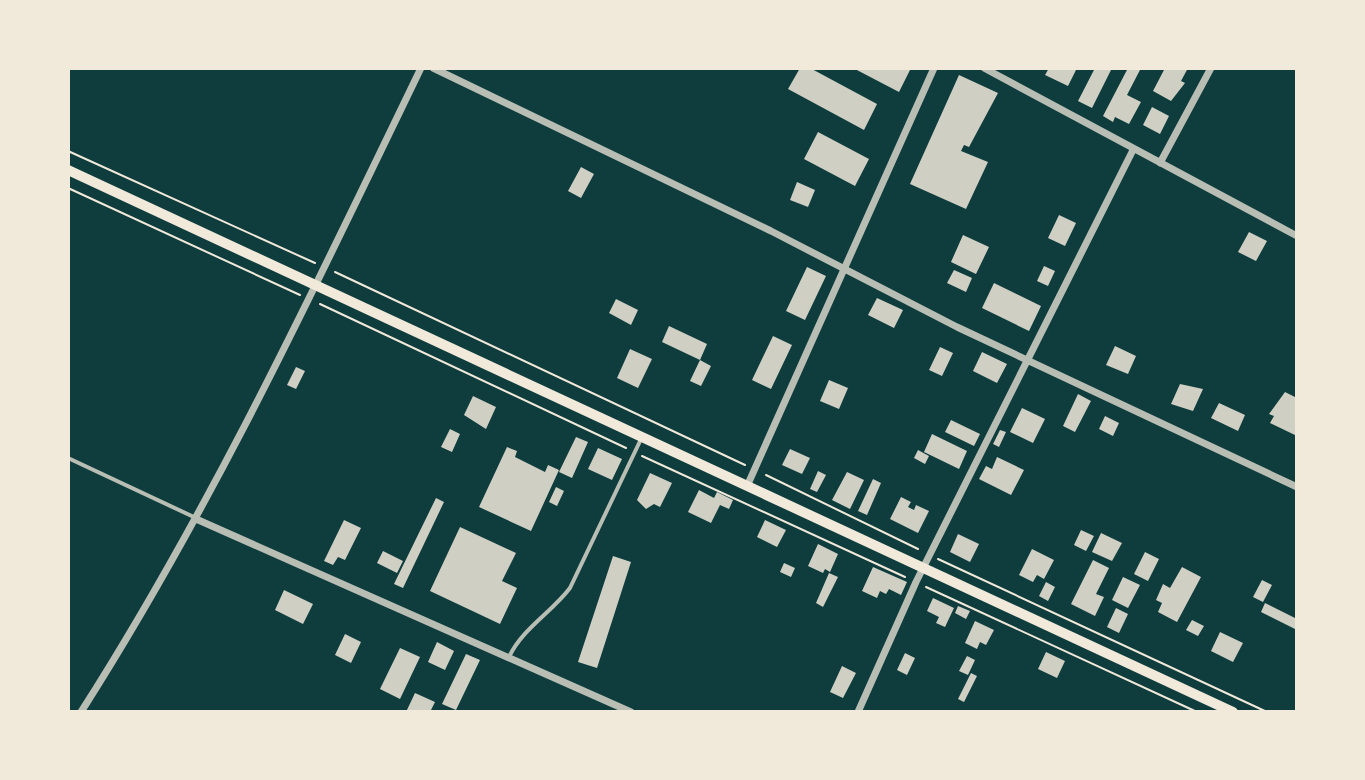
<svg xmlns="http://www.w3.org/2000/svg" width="1365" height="780" font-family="Rubik,sans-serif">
	<rect width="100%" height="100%" fill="#0f3d3e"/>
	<!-- building -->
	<path fill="#cfcfc3" d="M800 68H810L877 104 864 130 788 89Z
		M853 68H911L899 92Z
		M1049 68H1077L1068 86 1045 75Z
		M1095 68H1112L1092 108 1078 101Z
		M1128 68H1141L1127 95 1141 102 1129 124 1115 117 1113 122 1103 116Z
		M1165 68H1188L1181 81 1185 83 1171 101 1153 91Z
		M959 75 998 93 969 147 964 145 961 151 988 162 966 209 910 184Z
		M1152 107 1169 116 1160 134 1143 125Z
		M818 132 869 159 855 186 804 159Z
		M581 167 594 174 581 198 568 191Z
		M797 182 815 190 808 207 790 200Z
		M1059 215 1076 223 1065 246 1048 238Z
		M1249 232 1267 241 1256 261 1238 252Z
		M963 235 989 247 976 274 951 262Z
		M1044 266 1055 271 1048 286 1037 281Z
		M807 267 826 276 805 320 786 311Z
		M954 270 972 278 966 292 947 283Z
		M994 283 1041 306 1029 331 982 308Z
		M877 298 903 310 894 328 868 315Z
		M616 299 638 310 631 325 609 313Z
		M669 326 707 344 700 360 662 342Z
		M773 336 792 345 771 389 752 380Z
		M1115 346 1136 356 1128 374 1106 365Z
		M940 347 953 353 942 376 929 370Z
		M630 349 652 359 638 388 617 378Z
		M982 352 1007 364 997 383 973 371Z
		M700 360 711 366 701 386 690 381Z
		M296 367 305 371 296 389 287 385Z
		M829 380 848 388 839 409 820 401Z
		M1180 384 1203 389 1193 411 1171 404Z
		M1285 392 1297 398V436L1270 423 1274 416 1269 414Z
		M1078 394 1091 401 1075 432 1063 426Z
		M473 396 496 407 486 429 464 415Z
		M1219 403 1245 415 1238 431 1211 418Z
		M1022 408 1045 419 1033 443 1010 432Z
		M1105 416 1119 423 1113 436 1099 429Z
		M951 420 980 434 974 446 945 432Z
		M450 429 460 434 452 452 441 447Z
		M1000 430 1006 432 999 447 993 444Z
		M932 434 967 451 959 469 924 452Z
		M576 437 588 442 572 478 559 472Z
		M507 447 517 451 515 457 545 472 548 465 559 470 531 531 479 507Z
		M598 448 622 459 612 480 588 469Z
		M790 449 810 458 802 474 782 465Z
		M918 450 929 456 925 464 914 458Z
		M997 457 1024 470 1011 495 979 479 986 466 992 469Z
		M818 471 826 475 817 492 810 489Z
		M847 472 864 480 850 509 832 500Z
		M650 473 672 483 660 507 654 504 646 509 637 500Z
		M873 479 881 483 867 515 858 511Z
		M556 487 564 491 557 506 549 502Z
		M699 490 714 498 717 492 733 500 729 509 720 505 711 523 688 512Z
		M901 497 911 502 908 507 914 510 916 505 929 511 918 533 890 519Z
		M436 498 444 502 403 588 394 584Z
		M344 520 361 528 345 560 338 557 333 565 324 561Z
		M765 520 786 530 777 547 757 537Z
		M460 527 516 553 502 581 517 588 500 624 430 591Z
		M1081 530 1094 536 1086 551 1074 545Z
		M1101 533 1122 543 1112 561 1092 552Z
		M958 534 979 544 970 562 950 552Z
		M818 544 838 554 830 572 825 569 823 573 808 566Z
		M1032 549 1054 560 1044 579 1037 575 1033 582 1019 575Z
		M383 551 403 561 397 573 377 563Z
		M1145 552 1159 559 1148 581 1134 574Z
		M613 556 631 562 597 668 578 662Z
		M1093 560 1109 568 1096 594 1104 597 1095 616 1071 604Z
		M784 563 795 568 791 577 780 572Z
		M873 567 907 582 901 595 889 589 886 594 880 591 877 598 862 591Z
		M1182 567 1201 577 1177 622 1158 612 1162 603 1156 600 1163 584 1170 588Z
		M829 573 838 577 823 607 816 603Z
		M1123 577 1140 585 1128 608 1112 600Z
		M1262 580 1272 585 1263 602 1253 597Z
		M1046 582 1055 587 1048 601 1039 596Z
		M284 590 313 604 303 624 275 610Z
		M933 598 954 608 945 627 936 623 939 617 927 611Z
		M1265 603 1297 619V630L1261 612Z
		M958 606 970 611 966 619 955 613Z
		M1116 608 1128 614 1119 633 1107 627Z
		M1192 620 1204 626 1198 636 1186 630Z
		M975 621 994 630 986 645 980 642 977 649 965 643Z
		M1220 632 1243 643 1233 662 1211 651Z
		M345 634 361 642 351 663 335 655Z
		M437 642 454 651 445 670 428 662Z
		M400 648 420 657 400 699 380 689Z
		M1046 652 1065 661 1057 678 1038 669Z
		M905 653 915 658 907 675 897 670Z
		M466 654 480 660 456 710 442 704Z
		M967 656 975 660 968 675 959 671Z
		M842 666 856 673 843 698 830 692Z
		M971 673 977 676 964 702 958 699Z
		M415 693 435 702 430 712H406Z"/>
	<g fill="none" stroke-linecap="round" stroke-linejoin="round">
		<!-- path -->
		<path stroke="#f1e9da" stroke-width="2" d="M68 151 315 263
			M68 188 300 295
			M335 272 745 465
			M320 304 626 448
			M642 456 905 577
			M766 475 918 549
			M938 559 1267 712
			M926 587 1197 712"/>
		<!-- service -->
		<path stroke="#b8beb3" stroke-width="4" d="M68 458 196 518
			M509 657C523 628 551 613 570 588L642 437"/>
		<!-- minor -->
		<path stroke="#b8beb3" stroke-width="7" d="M433 68 771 231 957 327 1297 487
			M984 68 1297 236
			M1160 163 1211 68
			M748 484 934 68
			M196 519 631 712
			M81 712C212 507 315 287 421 68
			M858 712 916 582 1133 150"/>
		<!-- secondary -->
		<path stroke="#f1e9da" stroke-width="10" d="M68 170 1233 712"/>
	</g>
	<!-- border -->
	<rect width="1365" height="780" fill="none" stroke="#f1e9da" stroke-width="140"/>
</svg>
